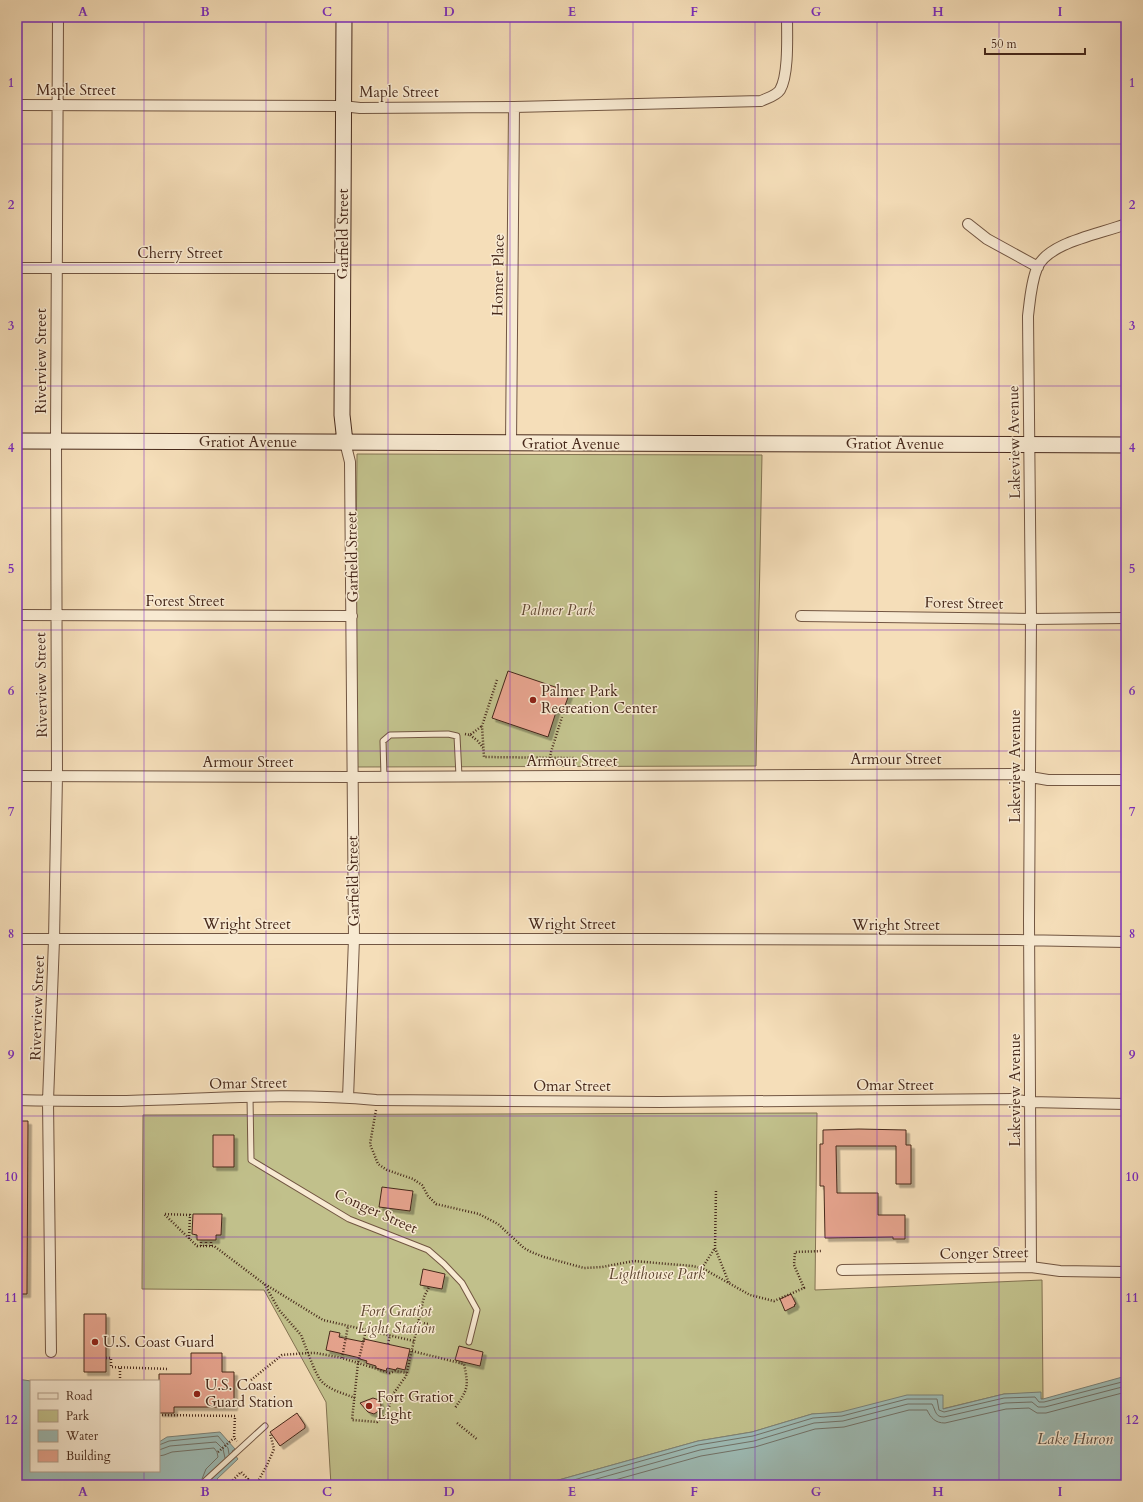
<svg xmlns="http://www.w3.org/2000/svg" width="1143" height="1502" font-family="Cardo,serif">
	<defs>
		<filter id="shadow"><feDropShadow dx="3.5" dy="3.5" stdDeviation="0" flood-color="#0004"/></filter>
	</defs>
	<rect width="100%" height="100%" fill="#f5deb9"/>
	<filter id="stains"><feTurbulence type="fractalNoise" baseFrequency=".005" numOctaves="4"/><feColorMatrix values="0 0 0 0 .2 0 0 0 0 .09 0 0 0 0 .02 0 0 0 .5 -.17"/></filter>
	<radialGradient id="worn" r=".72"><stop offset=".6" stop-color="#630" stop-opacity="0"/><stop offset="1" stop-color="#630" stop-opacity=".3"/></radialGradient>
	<!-- green -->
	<path fill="#c1c08b" stroke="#847453" d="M357 454 762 455 756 766 354 767Z
		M817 1113 815 1290 1042 1280 1043 1399H1041L1040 1393 1004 1394 942 1409 812 1414 752 1432 698 1441 555 1481 530 1485H331L326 1402 264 1290 142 1289 143 1115Z"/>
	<!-- water -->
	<path fill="#9dbbb5" stroke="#7b8177" d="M1126 1376V1485H530L555 1481 698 1441 752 1432 812 1414 841 1412 907 1395H943V1409L1004 1394 1041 1392V1399H1043Z
		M17 1379 31 1381V1471H159V1442L167 1437 220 1432 235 1449 232 1451 238 1459 217 1479 222 1485H17Z"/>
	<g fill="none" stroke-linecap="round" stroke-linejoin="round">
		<!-- shore -->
		<path stroke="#727268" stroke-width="1" d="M159 1445 169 1441 218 1436 228 1448 229 1454
			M159 1450 170 1446 216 1442 223 1449 225 1458
			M159 1456 164 1455 172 1452 214 1448 217 1452 218 1457 206 1469 202 1479
			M556 1485 698 1445 753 1436 813 1418 842 1416 907 1399H937L939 1410 944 1412 1004 1398 1035 1397 1039 1402H1044L1126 1381
			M575 1485 700 1450 754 1441 814 1423 843 1421 908 1404H932C936 1411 935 1417 944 1417L1005 1403 1032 1402 1038 1407H1045L1126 1386
			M597 1485 701 1456 755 1447 815 1429 844 1427 909 1410H927C931 1418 935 1423 945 1423L1006 1409 1029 1408 1037 1413H1046L1126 1392"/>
	</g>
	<!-- building -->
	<path fill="#e5a38d" stroke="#47291b" filter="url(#shadow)" d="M508 671 570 692 563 711 557 709 548 737 492 718Z
		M17 1121H28L27 1294H17Z
		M859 1129 906 1130V1145H911V1184H896V1146H836L837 1193H878V1215H905V1239H893V1237L825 1238 824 1186H820V1144H823V1130Z
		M213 1135H234V1167H213Z
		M382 1187 413 1191 410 1211 379 1207Z
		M193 1214H222L221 1235H216V1240H197V1235L192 1234Z
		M423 1269 445 1274 442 1289 420 1285Z
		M791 1294 796 1304 794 1305 795 1306 785 1311 780 1299Z
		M84 1314H106V1372H84Z
		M330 1331 340 1333 339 1337 364 1342V1339L410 1349 405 1370 397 1368 396 1370 387 1368 386 1371 376 1368V1366L366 1363 367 1361 360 1359V1358L326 1350Z
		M459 1346 483 1352 480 1366 455 1360Z
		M191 1353H222V1372H234V1407H174V1413H159V1374H191Z
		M373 1398 379 1400 381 1405 380 1410 374 1414 368 1412 360 1403Z
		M297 1413 305 1425V1428L280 1446 270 1432Z"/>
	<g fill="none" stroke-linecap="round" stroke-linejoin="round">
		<!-- lane casing -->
		<g stroke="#725642" stroke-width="7">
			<path id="lane" d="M384 777 383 741 390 735 448 734 457 736 459 776
				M250 1097 251 1160 349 1219 428 1250 444 1264 462 1283 477 1310 469 1342
				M205 1481 265 1426"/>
		</g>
		<!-- street casing -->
		<g stroke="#725642" stroke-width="12">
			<path id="street" d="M17 105 343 106 360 108 514 107 761 101C767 98 776 96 780 90 789 75 787 35 787 17
				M968 224 987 239 1038 267
				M17 268H343
				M345 442 350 462 354 939 348 1098
				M511 444 514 107
				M17 615 352 616
				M801 616 1031 619 1126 618
				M17 776 352 777 1013 774 1048 780H1126
				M17 939H645L1013 940 1126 942
				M17 1100C51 1101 86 1101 121 1101 206 1099 291 1092 376 1100L660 1102 1013 1099 1029 1102 1126 1104
				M1031 1267 1029 922 1031 619 1028 316C1030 300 1031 283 1037 268 1048 242 1101 234 1126 224
				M842 1270 1031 1267 1060 1271 1126 1272
				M51 1352 48 1101 54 940 57 775 56 441 58 17"/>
		</g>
		<!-- secondary casing -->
		<g stroke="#47291b" stroke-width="17">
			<path id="secondary" d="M344 17 342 415 345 442
				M17 441 1126 445"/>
		</g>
		<!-- path -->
		<path stroke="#47291b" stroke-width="2.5" stroke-dasharray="1 2" stroke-linecap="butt" d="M497 680 482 726 484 757 574 758
			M465 734 470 735 482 726
			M470 735 478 741 483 748
			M550 758 551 752 562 717
			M376 1110 370 1144 378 1164 387 1170 413 1179 422 1185 428 1196 436 1204 479 1214 498 1224 524 1248 531 1252 544 1257 584 1268 602 1267 634 1261 692 1266 702 1268 750 1295 774 1301 804 1288 794 1265 795 1252 822 1251
			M716 1191 715 1248 729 1283
			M189 1239 190 1215 164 1214 197 1246H214L263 1283 323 1320 366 1330 358 1363 352 1420 377 1422 388 1413 391 1397 406 1376 424 1297 429 1287
			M201 1246V1240
			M206 1246V1240
			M211 1246V1240
			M702 1268 715 1248
			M418 1322 428 1324
			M366 1330 414 1341
			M388 1344 390 1335
			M412 1351 464 1364C469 1387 468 1389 455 1408
			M106 1358H111V1367L169 1369
			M342 1358 348 1326
			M120 1368V1381
			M251 1380 282 1355 308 1353 301 1335 279 1310 264 1283
			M355 1398C343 1393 324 1389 318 1376 314 1369 311 1361 308 1353H316L342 1358 390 1373 395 1371 407 1373
			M159 1415 235 1416 234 1438 237 1441
			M457 1423 478 1440
			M218 1452 234 1438
			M237 1485 233 1480 241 1472 248 1479 241 1485
			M256 1485 267 1465 274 1449 270 1433"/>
		<!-- lane -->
		<use href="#lane" stroke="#f8ead2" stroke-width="5"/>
		<!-- street -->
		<use href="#street" stroke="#f8ead2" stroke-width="10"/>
		<!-- secondary -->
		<use href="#secondary" stroke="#f8ead2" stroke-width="15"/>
	</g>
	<!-- grid -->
	<path fill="none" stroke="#7b2cbf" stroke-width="1" stroke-opacity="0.55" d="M144 17V1381M266 17V1485M388 17V1485M510 17V1485M633 17V1485M755 17V1485M877 17V1485M999 17V1485M17 144H1126M17 265H1126M17 386H1126M17 508H1126M17 630H1126M17 751H1126M17 872H1126M17 994H1126M17 1116H1126M17 1237H1126M17 1358H1126M144 1471V1485"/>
	<!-- markers -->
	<g fill="#8f2418" stroke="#f8ead2" stroke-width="1.5">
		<circle cx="533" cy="700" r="4"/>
		<circle cx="95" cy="1342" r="4"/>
		<circle cx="197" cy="1394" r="4"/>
		<circle cx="369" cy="1406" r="4"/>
	</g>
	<g text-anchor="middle" stroke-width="3" stroke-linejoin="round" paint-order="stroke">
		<!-- street labels -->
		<g font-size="15" fill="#47291b" stroke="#f8ead2">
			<text x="76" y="95">Maple Street</text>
			<text x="399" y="97">Maple Street</text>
			<text transform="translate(343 234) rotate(-90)" y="5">Garfield Street</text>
			<text x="180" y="258">Cherry Street</text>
			<text transform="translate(498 275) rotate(-89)" y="5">Homer Place</text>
			<text transform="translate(41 361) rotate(-90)" y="5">Riverview Street</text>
			<text x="248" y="447">Gratiot Avenue</text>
			<text transform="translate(1014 442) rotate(-91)" y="5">Lakeview Avenue</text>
			<text x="571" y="449">Gratiot Avenue</text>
			<text x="895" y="449">Gratiot Avenue</text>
			<text transform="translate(352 557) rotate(-91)" y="5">Garfield Street</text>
			<text x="185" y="606">Forest Street</text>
			<text transform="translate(964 603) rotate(1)" y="5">Forest Street</text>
			<text transform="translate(41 685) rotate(-91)" y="5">Riverview Street</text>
			<text x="896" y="764">Armour Street</text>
			<text x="572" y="766">Armour Street</text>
			<text x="248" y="767">Armour Street</text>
			<text transform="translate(1015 766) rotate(-90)" y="5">Lakeview Avenue</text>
			<text transform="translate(353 881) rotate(-91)" y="5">Garfield Street</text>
			<text x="247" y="929">Wright Street</text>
			<text x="572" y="929">Wright Street</text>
			<text x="896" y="930">Wright Street</text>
			<text transform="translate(37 1008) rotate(-88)" y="5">Riverview Street</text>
			<text transform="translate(248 1083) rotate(-1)" y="5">Omar Street</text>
			<text x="895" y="1090">Omar Street</text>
			<text x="572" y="1091">Omar Street</text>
			<text transform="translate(1015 1090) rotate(-90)" y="5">Lakeview Avenue</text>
			<text transform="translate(376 1211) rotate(24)" y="5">Conger Street</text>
			<text transform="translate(984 1253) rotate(-1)" y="5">Conger Street</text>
		</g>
		<!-- park labels -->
		<g font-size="15" font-style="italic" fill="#5f4731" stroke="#f8ead2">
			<text x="558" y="615">Palmer Park</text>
			<text x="657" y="1279">Lighthouse Park</text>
			<text x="396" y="1316">Fort Gratiot<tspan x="396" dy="17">Light Station</tspan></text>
		</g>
		<!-- poi labels -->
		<g font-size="15" fill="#47291b" stroke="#f8ead2" text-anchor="start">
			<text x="541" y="696">Palmer Park<tspan x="541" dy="17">Recreation Center</tspan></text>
			<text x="103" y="1347">U.S. Coast Guard</text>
			<text x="205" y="1390">U.S. Coast<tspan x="205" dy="17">Guard Station</tspan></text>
			<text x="377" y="1402">Fort Gratiot<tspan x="377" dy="17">Light</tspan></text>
		</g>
		<!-- water labels -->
		<g font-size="16" font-style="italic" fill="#5c4e42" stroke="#f8ead2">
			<text x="1075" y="1444">Lake Huron</text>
		</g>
	</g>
	<!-- margin -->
	<rect width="1143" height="1502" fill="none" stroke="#f5deb9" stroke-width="44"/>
	<!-- legend -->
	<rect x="30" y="1380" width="130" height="92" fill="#f8ead2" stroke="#b19d89"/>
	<rect x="38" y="1393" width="20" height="6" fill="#f8ead2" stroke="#b19d89"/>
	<text x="66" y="1400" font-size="12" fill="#47291b">Road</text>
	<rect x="38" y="1410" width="20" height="12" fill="#c1c08b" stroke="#b19d89"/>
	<text x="66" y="1420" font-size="12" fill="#47291b">Park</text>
	<rect x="38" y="1430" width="20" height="12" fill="#9dbbb5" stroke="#b19d89"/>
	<text x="66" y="1440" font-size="12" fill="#47291b">Water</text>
	<rect x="38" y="1450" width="20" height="12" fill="#e5a38d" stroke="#b19d89"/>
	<text x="66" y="1460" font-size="12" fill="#47291b">Building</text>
	<!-- scale -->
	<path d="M985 48v6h100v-6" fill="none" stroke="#47291b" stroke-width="2"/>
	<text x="991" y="48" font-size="12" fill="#47291b" stroke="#f8ead2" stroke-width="3" paint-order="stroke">50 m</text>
	<rect x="22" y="22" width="1099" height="1458" fill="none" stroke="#7b2cbf" stroke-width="1.5"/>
	<g font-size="13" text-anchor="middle" font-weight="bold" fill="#7b2cbf">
		<text x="83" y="16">A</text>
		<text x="205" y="16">B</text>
		<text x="327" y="16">C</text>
		<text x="449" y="16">D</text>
		<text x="572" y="16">E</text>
		<text x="694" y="16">F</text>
		<text x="816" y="16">G</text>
		<text x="938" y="16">H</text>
		<text x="1060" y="16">I</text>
		<text x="11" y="87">1</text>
		<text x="1132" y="87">1</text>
		<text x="11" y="209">2</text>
		<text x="1132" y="209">2</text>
		<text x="11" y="330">3</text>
		<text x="1132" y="330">3</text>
		<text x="11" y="452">4</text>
		<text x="1132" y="452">4</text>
		<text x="11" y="573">5</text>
		<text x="1132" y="573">5</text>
		<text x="11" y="695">6</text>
		<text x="1132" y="695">6</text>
		<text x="11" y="816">7</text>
		<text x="1132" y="816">7</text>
		<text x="11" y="938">8</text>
		<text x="1132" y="938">8</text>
		<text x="11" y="1059">9</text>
		<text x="1132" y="1059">9</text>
		<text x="11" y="1181">10</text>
		<text x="1132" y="1181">10</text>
		<text x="11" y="1302">11</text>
		<text x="1132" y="1302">11</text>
		<text x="11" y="1424">12</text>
		<text x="1132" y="1424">12</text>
		<text x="83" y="1496">A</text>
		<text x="205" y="1496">B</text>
		<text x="327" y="1496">C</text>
		<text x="449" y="1496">D</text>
		<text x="572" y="1496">E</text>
		<text x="694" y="1496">F</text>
		<text x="816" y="1496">G</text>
		<text x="938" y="1496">H</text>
		<text x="1060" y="1496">I</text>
	</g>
	<rect width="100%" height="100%" filter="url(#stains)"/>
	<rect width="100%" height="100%" fill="url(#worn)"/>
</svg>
